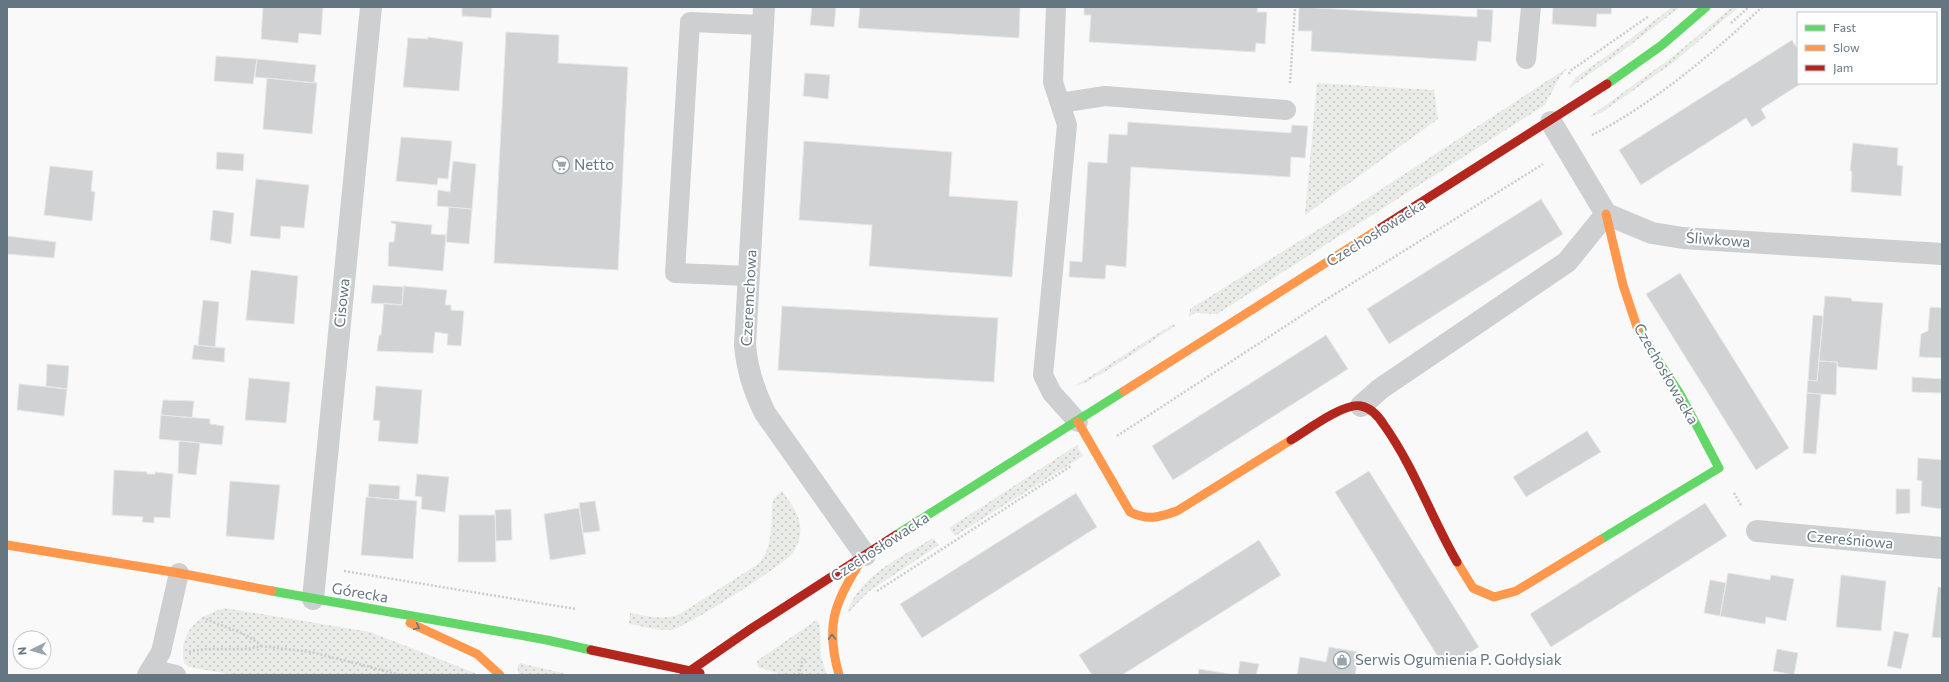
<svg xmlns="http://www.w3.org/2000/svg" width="1949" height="682" font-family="Commissioner,sans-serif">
	<defs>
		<pattern id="green-dots" width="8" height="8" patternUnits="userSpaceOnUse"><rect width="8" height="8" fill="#e8ebe6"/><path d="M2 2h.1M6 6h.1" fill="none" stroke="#c0c3c0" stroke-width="1.8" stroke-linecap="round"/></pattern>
	</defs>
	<rect width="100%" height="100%" fill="#f9f9f9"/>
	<!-- green -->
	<path fill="url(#green-dots)" d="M1672 7H1680L1624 50 1568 89 1576 77 1621 46Z
		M1732 7H1739L1674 62 1601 113 1589 117 1671 58Z
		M1567 68 1560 77 1545 105 1217 314 1195 313 1189 317 1190 309 1351 209Z
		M1317 83 1434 90 1438 119 1305 215Z
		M1173 324 1175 326C1156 338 1092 384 1075 386Z
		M1077 445 1083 456 955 536 949 528Z
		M782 491C791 504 803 518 800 535 799 542 796 549 792 554 783 565 688 626 674 629 660 632 643 626 629 624L630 613C646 616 664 621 680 614L758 564C775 545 770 522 773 499Z
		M933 538 939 545 868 592 847 614C858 575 902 557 933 538Z
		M225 608 370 632 480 675H235L189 667 184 663C178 633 197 616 225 608Z
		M816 620 820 625 821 657 827 675H783L758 667 757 661Z
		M520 663 524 664 571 675H520L517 667Z"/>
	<!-- building -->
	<path fill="#d0d2d3" stroke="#e8e8e8" d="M263 7H323L321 35 299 33 298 43 261 39Z
		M462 7H492L491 18 462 16Z
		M812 7H836L834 27 810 25Z
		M860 7H1020L1019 38 858 28Z
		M1084 7H1258L1257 12H1267L1265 44 1256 43 1255 52 1089 42 1091 15H1084Z
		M1299 7 1477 17V9L1493 10 1491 42 1478 41 1476 61 1311 51 1312 31H1298Z
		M1553 7H1612L1611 14H1597L1596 27 1552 24Z
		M506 32 559 35 558 63 628 67 618 270 494 263Z
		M428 37 463 42 459 91 403 87 408 38 428 39Z
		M1792 40 1798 50V83H1802L1761 109 1766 118 1752 127 1746 118 1641 185 1619 150Z
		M216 56 257 59 253 84 214 81Z
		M257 59 316 65 314 83 255 77Z
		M805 73 830 75 828 99 803 96Z
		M267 78 317 83 312 134 263 129Z
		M1128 122 1291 133 1292 125 1308 126 1305 158 1291 157 1290 177 1131 167 1126 267 1106 265 1105 279 1069 277 1070 261 1082 262 1088 162 1107 163 1109 134 1127 135Z
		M401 137 452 141 448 179 438 178 437 185 396 181Z
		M804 141 952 152 949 196 1018 201 1012 277 869 266 872 225 799 220Z
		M1853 143 1898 148 1897 165 1903 166 1901 196 1851 192 1852 171H1850Z
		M217 152 244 154 243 171 216 169Z
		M453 161 476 164 472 209 437 206 438 190 450 192Z
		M50 166 93 171 91 191 95 192 92 221 44 215Z
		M256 179 309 185 304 228 281 226 280 239 250 236Z
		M1541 199 1563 234 1389 344 1367 309Z
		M449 207 472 209 469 244 446 242Z
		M213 210 234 213 231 244 210 240Z
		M391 221 432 225 431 234 446 235 443 271 388 266 389 242H394L396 224 391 223Z
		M7 236 56 242 54 258 7 254Z
		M251 270 298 276 294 324 246 320Z
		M1680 273 1789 448 1756 470 1646 294Z
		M373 285 404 287 402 305 371 303Z
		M403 286 447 290 445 305H451V310L464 311 461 346 447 345 448 334 435 332 433 353 377 351 379 335H381L384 303 402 305Z
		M1825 296 1851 298 1852 301 1883 303 1877 370 1838 367 1837 362 1819 361Z
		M203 300 219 302 215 347 198 345Z
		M782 306 998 318 994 382 778 370Z
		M1930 307 1942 308V358L1919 357 1921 334 1928 331Z
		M1813 315 1823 316 1817 381 1808 380Z
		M1326 335 1348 369 1173 480 1152 446Z
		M194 345 225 348 224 362 192 359Z
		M1819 361 1837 362 1836 395 1807 393 1808 380 1817 381Z
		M47 364 69 366 67 389 46 386Z
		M1912 377 1942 379V393L1912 392Z
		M249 378 290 382 286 423 245 420Z
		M19 384 67 389 64 416 17 410Z
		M376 386 422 390 418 444 378 441 380 421 373 420Z
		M1807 393 1821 394 1816 454 1803 453Z
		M163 400 194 401 192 418 161 415Z
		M161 415 210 419V424L224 426 222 445 159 439Z
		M1587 431 1601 452 1526 497 1513 477Z
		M179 441 200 443 196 475 178 473Z
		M1918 458 1942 460V509L1921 506 1922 481 1917 480Z
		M114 470 147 472V474H155V472L173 474 170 518 154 517V523L142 522 143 517 112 515Z
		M1369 471 1479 647 1445 668 1335 492Z
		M417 474 449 477 445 512 421 509 422 497 415 496Z
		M230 481 280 485 274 540 226 536Z
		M369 484 400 486 399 500 368 497Z
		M1896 489H1910V513L1896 514Z
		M1076 493 1097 527 922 638 900 604Z
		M366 497 417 501 413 559 361 555Z
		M595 501 600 531 583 533 579 503Z
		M1705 503 1727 536 1551 647 1530 614Z
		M579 508 586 554 550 560 544 514Z
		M511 509 512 540 496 541 495 510Z
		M459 515H495L496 562H458Z
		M1259 540 1281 575 1122 675H1092L1079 655Z
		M1728 573 1770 580 1771 575 1794 579 1786 621 1766 617 1765 624 1720 616Z
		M1841 575 1886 581 1881 631 1836 627Z
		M1710 580 1726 583 1720 616 1704 613Z
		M1938 587H1942V638L1932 637Z
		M1894 631 1909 634 1901 669 1887 666Z
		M1329 647 1359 652 1355 675H1297L1300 657 1326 662Z
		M1777 649 1798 653 1794 675 1773 671Z
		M1240 661 1259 664 1256 675H1238Z
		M1199 669 1236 675H1198Z"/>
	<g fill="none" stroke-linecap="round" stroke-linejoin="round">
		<!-- path -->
		<path stroke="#cbcccd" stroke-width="2.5" stroke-dasharray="2 2" stroke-linecap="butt" d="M1731 23 1749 7
			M1569 74 1570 71 1649 16
			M1290 83 1295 7
			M1592 135C1650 106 1715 52 1762 7
			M1117 436 1327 299 1543 164
			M1734 493 1742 507
			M344 571 576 609
			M877 591 1071 466
			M261 646 311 652 401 675
			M189 652C213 645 238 653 261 646 246 631 221 627 202 617
			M799 675 802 662 805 659"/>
		<!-- lane -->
		<path stroke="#cecfd0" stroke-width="20" d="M1056 7 1053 82 1067 125 1043 375 1052 393 1078 422
			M1526 59 1531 7
			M1060 103 1105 96 1286 110
			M749 276 675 273 690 22 762 25
			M151 669 176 675
			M147 675 161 652 179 573"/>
		<!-- street -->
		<path stroke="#cecfd0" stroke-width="22" d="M764 7 745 345C747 370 754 391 765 413L865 555
			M1551 122 1606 214 1652 233 1683 238 1942 254
			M1361 406 1380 389 1567 262 1606 214
			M1757 531 1942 548
			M313 599 371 7"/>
		<!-- fast -->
		<path stroke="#63d668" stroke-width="9" d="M1607 84 1662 45 1706 7
			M896 535 1124 391
			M1600 540 1719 468 1680 394 1638 330
			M272 591 547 640 591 650"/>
		<!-- slow -->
		<path stroke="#ff974d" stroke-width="9" d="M1606 214 1623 285 1638 330
			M1124 391 1379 229
			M1078 422 1130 512C1148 521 1159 517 1177 511L1291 440
			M7 545 179 573 272 591
			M1457 562 1473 588 1494 597 1516 591 1600 540
			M410 623 477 654 500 675
			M839 675C825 625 834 605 860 562"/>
		<!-- jam -->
		<path stroke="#b3261e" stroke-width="9" d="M1379 229 1607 84
			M1291 440C1306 431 1344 402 1361 406 1371 408 1379 417 1384 425 1414 467 1431 517 1457 562
			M591 650 700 673
			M684 675 752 628 896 535"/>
	</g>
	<!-- one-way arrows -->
	<defs><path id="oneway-chevron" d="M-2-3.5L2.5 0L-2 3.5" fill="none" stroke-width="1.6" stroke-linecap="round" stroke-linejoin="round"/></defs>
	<g stroke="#657683">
		<use href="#oneway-chevron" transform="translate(417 627) rotate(25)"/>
		<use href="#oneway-chevron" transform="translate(832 637) rotate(-91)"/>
	</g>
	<!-- icons -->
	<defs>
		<g id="supermarket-ring" transform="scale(0.9)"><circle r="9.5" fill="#fff" stroke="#99a4ac" stroke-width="1.5"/><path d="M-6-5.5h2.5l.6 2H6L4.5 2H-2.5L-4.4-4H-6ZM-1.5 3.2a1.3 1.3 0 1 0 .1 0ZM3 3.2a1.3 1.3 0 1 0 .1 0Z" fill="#99a4ac"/></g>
		<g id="shop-ring" transform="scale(0.9)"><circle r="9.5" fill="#fff" stroke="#99a4ac" stroke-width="1.5"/><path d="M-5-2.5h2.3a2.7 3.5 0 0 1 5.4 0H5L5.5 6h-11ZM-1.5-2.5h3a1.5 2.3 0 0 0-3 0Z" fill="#99a4ac"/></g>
	</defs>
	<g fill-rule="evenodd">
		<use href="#supermarket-ring" x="561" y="165"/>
		<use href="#shop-ring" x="1342" y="660"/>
	</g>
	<g text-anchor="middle" stroke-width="4" stroke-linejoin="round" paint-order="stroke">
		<!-- poi labels -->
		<g font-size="15" fill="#657683" stroke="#fff" text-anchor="start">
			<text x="574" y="170">Netto</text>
			<text x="1355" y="665">Serwis Ogumienia P. Gołdysiak</text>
		</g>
		<!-- street labels -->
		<g font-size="15" fill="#657683" stroke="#fff">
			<text transform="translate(1376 233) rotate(-32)" y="5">Czechosłowacka</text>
			<text transform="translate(1718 240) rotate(4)" y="5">Śliwkowa</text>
			<text transform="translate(749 298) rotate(-87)" y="5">Czeremchowa</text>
			<text transform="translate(342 303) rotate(-84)" y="5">Cisowa</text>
			<text transform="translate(1666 374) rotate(60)" y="5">Czechosłowacka</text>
			<text transform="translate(1850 540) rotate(5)" y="5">Czereśniowa</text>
			<text transform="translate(880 547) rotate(-33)" y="5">Czechosłowacka</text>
			<text transform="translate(360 593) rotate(10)" y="5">Górecka</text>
		</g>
	</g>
	<!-- border -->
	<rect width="1949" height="682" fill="none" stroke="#657683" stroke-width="16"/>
	<!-- legend -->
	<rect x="1797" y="12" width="140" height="72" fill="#ffffff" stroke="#c1c8cd"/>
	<rect x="1805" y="25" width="20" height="6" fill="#63d668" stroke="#c1c8cd"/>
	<text x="1833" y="32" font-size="12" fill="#657683">Fast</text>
	<rect x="1805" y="45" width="20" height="6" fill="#ff974d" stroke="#c1c8cd"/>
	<text x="1833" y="52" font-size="12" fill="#657683">Slow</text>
	<rect x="1805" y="65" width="20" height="6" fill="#b3261e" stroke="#c1c8cd"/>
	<text x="1833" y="72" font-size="12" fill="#657683">Jam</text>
	<!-- north arrow -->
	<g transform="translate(32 650) rotate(265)"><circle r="19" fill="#ffffff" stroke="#c1c8cd"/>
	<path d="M0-3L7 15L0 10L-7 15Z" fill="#99a4ac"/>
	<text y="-6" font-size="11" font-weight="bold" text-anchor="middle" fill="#657683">N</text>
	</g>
</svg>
